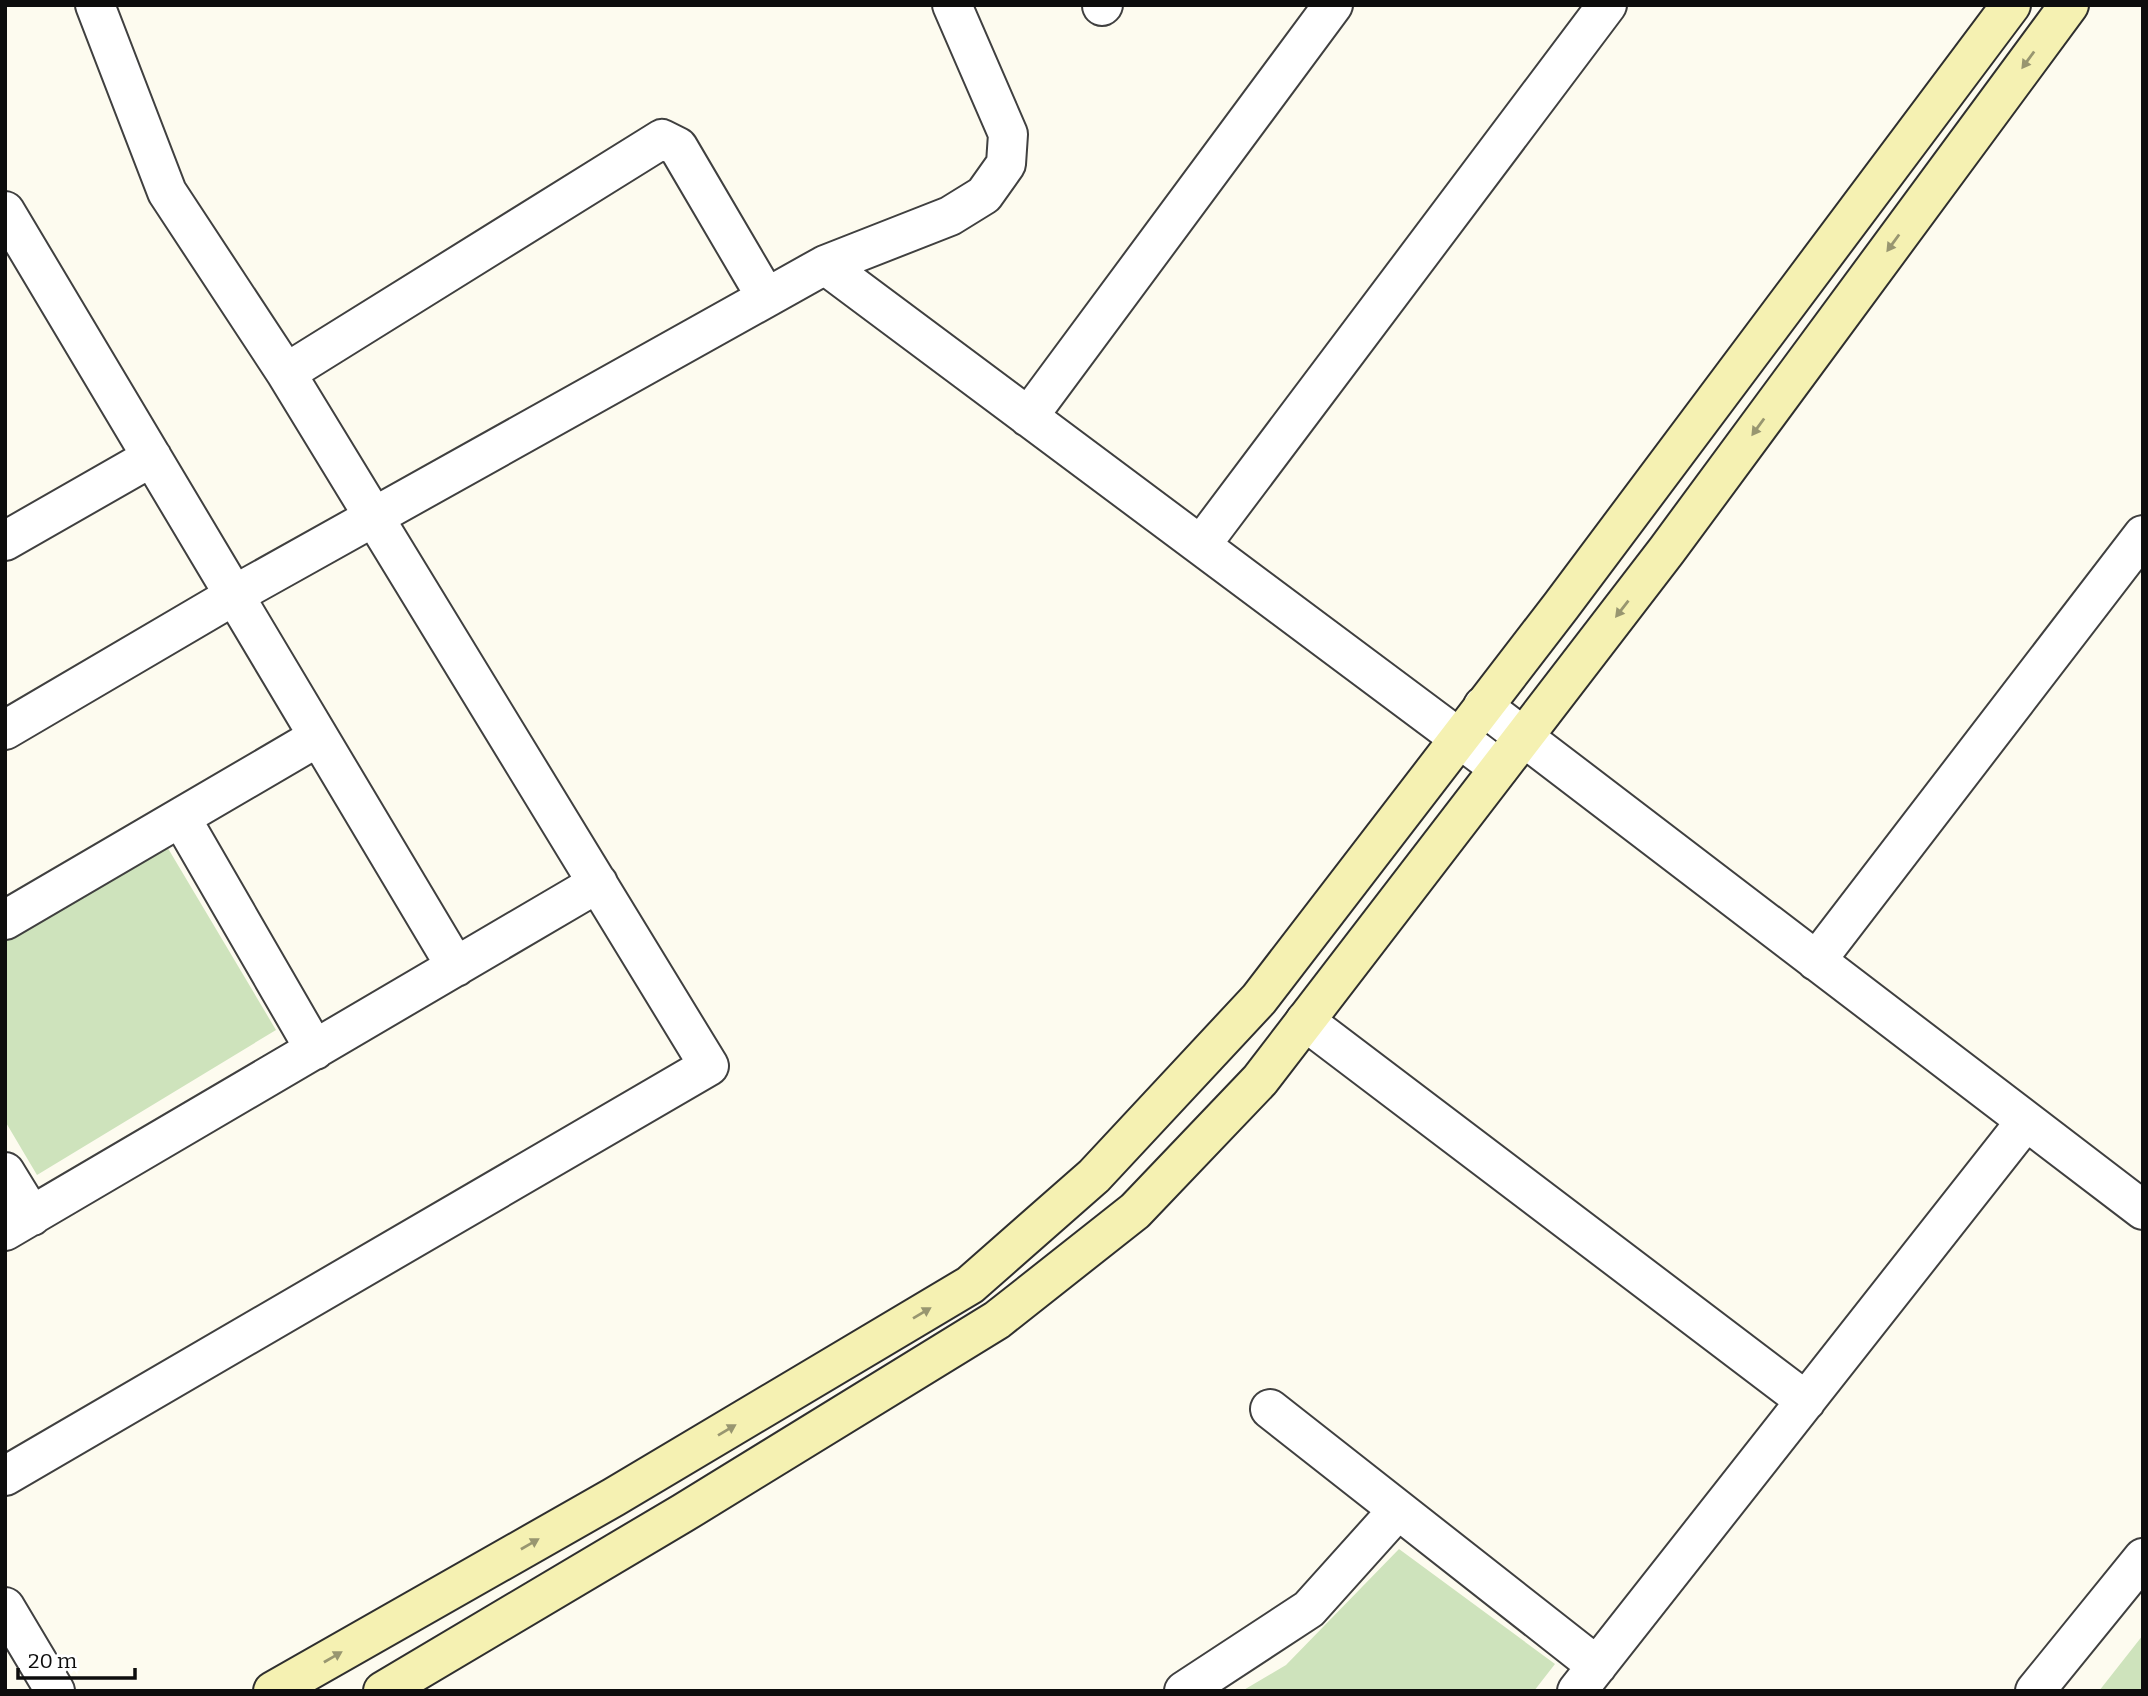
<svg xmlns="http://www.w3.org/2000/svg" width="2148" height="1696" font-family="Bitter,serif">
	<rect width="100%" height="100%" fill="#fdfbef"/>
	<!-- green -->
	<path fill="#cee3bc" d="M166 845 276 1030 37 1175 5 1121V942Z
		M1399 1549 1555 1664 1534 1691H1242L1286 1665Z
		M2143 1635V1691H2099Z"/>
	<g fill="none" stroke-linecap="round" stroke-linejoin="round">
		<!-- street casing -->
		<g stroke="#404040" stroke-width="42">
			<path id="street" d="M1102 6 1103 5
				M5 211 456 967
				M825 265 950 216 984 195 1006 164 1008 134 952 5
				M286 373 662 139 678 147 766 297
				M1028 417 1333 5
				M5 541 152 457
				M1201 545 1607 5
				M1483 706 2143 1210
				M5 730 252 585 825 265 1499 768
				M181 818 315 1050
				M5 920 318 737
				M1816 961 2143 535
				M1305 1021 1806 1401
				M5 1172 32 1216
				M5 1231 598 883
				M1270 1409 1597 1666
				M5 1476 709 1066 286 373 167 192 95 5
				M5 1607 55 1691
				M1184 1691 1309 1609 1398 1510
				M1577 1691 2026 1121
				M2035 1691 2143 1558"/>
		</g>
		<!-- secondary casing -->
		<g stroke="#2f2f2f" stroke-width="42">
			<path id="secondary" d="M273 1691 614 1497 970 1285 1094 1176 1259 999 1561 606 2011 5
				M383 1691 683 1513 997 1320 1135 1211 1260 1080 1667 550 2069 5"/>
		</g>
		<!-- street -->
		<use href="#street" stroke="#fff" stroke-width="38"/>
		<!-- secondary -->
		<use href="#secondary" stroke="#f5f1b2" stroke-width="38"/>
	</g>
	<!-- one-way arrows -->
	<defs><path id="oneway-solid" d="M-6-.8H1V-3.2L6.5 0L1 3.2V.8H-6Z" transform="scale(1.75)"/></defs>
	<g fill="#989670">
		<use href="#oneway-solid" transform="translate(2028 60) rotate(126)"/>
		<use href="#oneway-solid" transform="translate(1893 243) rotate(126)"/>
		<use href="#oneway-solid" transform="translate(1758 427) rotate(126)"/>
		<use href="#oneway-solid" transform="translate(1622 609) rotate(128)"/>
		<use href="#oneway-solid" transform="translate(922 1313) rotate(-31)"/>
		<use href="#oneway-solid" transform="translate(727 1430) rotate(-31)"/>
		<use href="#oneway-solid" transform="translate(530 1544) rotate(-30)"/>
		<use href="#oneway-solid" transform="translate(333 1657) rotate(-30)"/>
	</g>
	<!-- border -->
	<rect width="2148" height="1696" fill="none" stroke="#0d0d0d" stroke-width="14"/>
	<!-- scale -->
	<path d="M18 1668v10h117v-10" fill="none" stroke="#0d0d0d" stroke-width="3.5"/>
	<text x="28" y="1668" font-size="21" fill="#0d0d0d" stroke="#ffffff" stroke-width="5" paint-order="stroke">20 m</text>
</svg>
